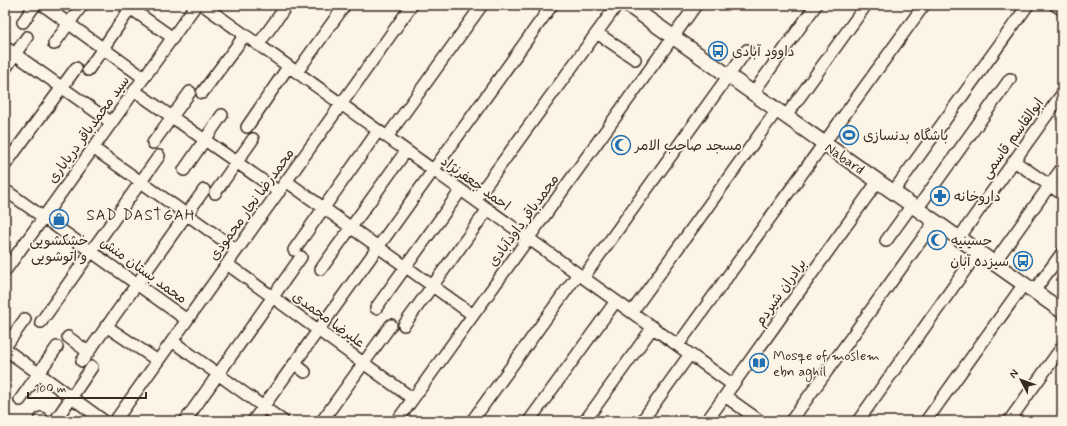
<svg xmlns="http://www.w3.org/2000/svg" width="1067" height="426" font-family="Mynerve,'Playpen Sans Arabic',sans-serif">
	<rect width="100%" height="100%" fill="#fcf5e5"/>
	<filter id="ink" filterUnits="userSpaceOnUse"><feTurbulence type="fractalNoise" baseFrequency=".025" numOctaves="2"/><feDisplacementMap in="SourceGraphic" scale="8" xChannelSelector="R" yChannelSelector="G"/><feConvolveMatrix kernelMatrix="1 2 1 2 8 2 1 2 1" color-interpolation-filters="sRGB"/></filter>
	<g filter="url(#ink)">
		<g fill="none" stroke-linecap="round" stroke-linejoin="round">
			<!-- minor casing -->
			<g stroke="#3b2a1e" stroke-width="14">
				<path id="minor" d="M43 5 144 78
					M126 5 173 38
					M203 5 733 385
					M1055 5 1061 9
					M23 22 35 5
					M597 33 635 59
					M54 44 82 5
					M258 45 287 5
					M5 47 112 123
					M5 69 27 37
					M88 70 130 9
					M297 72 345 5
					M135 91 279 192
					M202 93 245 35
					M753 93 816 5
					M786 116 866 5
					M247 127 288 67
					M387 137 482 5
					M153 143 190 92
					M93 148 237 250
					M1014 161 1062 194
					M5 165 76 68
					M184 170 222 115
					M286 181 473 315
					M5 190 187 320
					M893 192 1028 5
					M215 193 253 139
					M475 200 617 5
					M917 209 1010 79
					M959 238 1062 94
					M886 241 912 205
					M294 250 378 131
					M994 263 1062 168
					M227 264 413 399
					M321 269 406 151
					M5 271 196 5
					M583 278 747 50
					M1034 291 1062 253
					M376 308 461 190
					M632 312 777 110
					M41 322 159 156
					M404 325 488 209
					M106 326 158 361
					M68 337 88 352
					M172 341 283 421
					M678 345 924 5
					M5 347 25 319
					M5 349 104 421
					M82 361 204 190
					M295 364 305 372
					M725 396 760 421
					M20 400 57 347
					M40 421 41 418
					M55 421 92 367
					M115 421 412 5
					M185 421 301 257
					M253 421 552 5
					M322 421 391 325
					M397 421 696 5
					M472 421 578 274
					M529 421 616 301
					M585 421 653 327
					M642 421 690 354
					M707 421 878 181
					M791 421 935 221
					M858 421 978 252
					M926 421 1024 284
					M1009 421 1062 347"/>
			</g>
			<!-- major casing -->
			<g stroke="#3b2a1e" stroke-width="17">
				<path id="major" d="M628 5 1062 311"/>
			</g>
			<!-- minor -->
			<use href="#minor" stroke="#fcf5e5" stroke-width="11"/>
			<!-- major -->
			<use href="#major" stroke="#fcf5e5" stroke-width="14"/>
		</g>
	</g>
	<!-- icons -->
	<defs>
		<g id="bus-ring" transform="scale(1)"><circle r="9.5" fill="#fcf5e5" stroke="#1f6fb2" stroke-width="1.5"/><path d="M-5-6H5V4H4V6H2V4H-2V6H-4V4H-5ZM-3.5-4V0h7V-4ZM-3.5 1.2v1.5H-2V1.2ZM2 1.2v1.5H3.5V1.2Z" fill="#1f6fb2"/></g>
		<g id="stadium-ring" transform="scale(1)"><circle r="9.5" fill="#fcf5e5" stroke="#1f6fb2" stroke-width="1.5"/><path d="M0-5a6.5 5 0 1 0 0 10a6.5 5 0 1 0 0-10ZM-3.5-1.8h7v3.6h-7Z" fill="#1f6fb2"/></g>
		<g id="mosque-ring" transform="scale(1)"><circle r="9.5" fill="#fcf5e5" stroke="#1f6fb2" stroke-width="1.5"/><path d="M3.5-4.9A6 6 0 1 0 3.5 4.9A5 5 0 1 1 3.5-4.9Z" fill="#1f6fb2"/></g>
		<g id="pharmacy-ring" transform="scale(1)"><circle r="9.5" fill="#fcf5e5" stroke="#1f6fb2" stroke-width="1.5"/><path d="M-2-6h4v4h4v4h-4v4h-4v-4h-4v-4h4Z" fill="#1f6fb2"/></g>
		<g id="shop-ring" transform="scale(1)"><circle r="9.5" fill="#fcf5e5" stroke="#1f6fb2" stroke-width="1.5"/><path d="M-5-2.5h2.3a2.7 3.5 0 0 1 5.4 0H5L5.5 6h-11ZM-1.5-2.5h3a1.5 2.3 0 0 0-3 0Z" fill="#1f6fb2"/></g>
		<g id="library-ring" transform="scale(1)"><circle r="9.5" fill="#fcf5e5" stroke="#1f6fb2" stroke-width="1.5"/><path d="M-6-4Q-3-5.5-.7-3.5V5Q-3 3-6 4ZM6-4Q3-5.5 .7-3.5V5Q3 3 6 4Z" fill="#1f6fb2"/></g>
	</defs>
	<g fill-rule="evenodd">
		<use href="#bus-ring" x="718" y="51"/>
		<use href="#stadium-ring" x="849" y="135"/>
		<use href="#mosque-ring" x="621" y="145"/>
		<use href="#pharmacy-ring" x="940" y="196"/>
		<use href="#shop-ring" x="59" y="219"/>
		<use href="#mosque-ring" x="937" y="240"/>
		<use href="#bus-ring" x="1023" y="261"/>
		<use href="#library-ring" x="759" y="363"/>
	</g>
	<g text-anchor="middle" stroke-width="3.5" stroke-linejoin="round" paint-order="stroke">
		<!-- poi labels -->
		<g font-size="14" fill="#3b2a1e" stroke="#fcf5e5" text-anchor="start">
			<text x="732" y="56">داوود آبادی</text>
			<text x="863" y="140">باشگاه بدنسازی</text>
			<text x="635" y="150">مسجد صاحب الامر</text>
			<text x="954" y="201">داروخانه</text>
			<text x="59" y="245" text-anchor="middle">خشکشویی<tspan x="59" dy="16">و اتوشویی</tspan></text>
			<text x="951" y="245">حسینیه</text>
			<text x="1009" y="266" text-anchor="end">سیزده آبان</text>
			<text x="773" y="360">Mosqe of moslem<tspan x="773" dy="16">ebn aghil</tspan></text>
		</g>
		<!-- street labels -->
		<g font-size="14" fill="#3b2a1e" stroke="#fcf5e5">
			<text transform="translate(88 129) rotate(-54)" y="5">سید محمدباقر دریاباری</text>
			<text transform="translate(1012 138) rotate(-54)" y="5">ابوالقاسم قاسمی</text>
			<text transform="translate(845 158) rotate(35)" y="5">Nabard</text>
			<text transform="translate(476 183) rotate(36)" y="5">احمد جعفرنژاد</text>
			<text transform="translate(251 204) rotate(-54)" y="5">محمدرضا نجار محمودی</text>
			<text transform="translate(523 220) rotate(-54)" y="5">محمدباقر داودآبادی</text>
			<text transform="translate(144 270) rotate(36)" y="5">محمد بستان منش</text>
			<text transform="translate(780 292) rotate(-55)" y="5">برادران شیردم</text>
			<text transform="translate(329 319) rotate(36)" y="5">علیرضا محمدی</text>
		</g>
		<!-- neighbourhood labels -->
		<g font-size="15" letter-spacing="1" fill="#3b2a1e" stroke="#fcf5e5">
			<text x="141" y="220">SAD DASTGAH</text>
		</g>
	</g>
	<!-- margin -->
	<rect width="1067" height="426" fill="none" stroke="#fcf5e5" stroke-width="20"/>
	<rect x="10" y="10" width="1047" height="406" fill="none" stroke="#3b2a1e" stroke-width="1.5" filter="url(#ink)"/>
	<!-- north arrow -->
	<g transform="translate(1021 380) rotate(311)" stroke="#fcf5e5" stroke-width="3" paint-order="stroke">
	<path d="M0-3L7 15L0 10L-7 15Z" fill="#3b2a1e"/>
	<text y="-6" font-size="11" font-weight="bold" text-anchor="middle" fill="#3b2a1e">N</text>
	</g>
	<!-- scale -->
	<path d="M28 392v6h118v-6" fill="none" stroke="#3b2a1e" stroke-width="2"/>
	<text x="34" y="392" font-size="12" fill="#3b2a1e" stroke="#fcf5e5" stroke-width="3" paint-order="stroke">100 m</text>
</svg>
